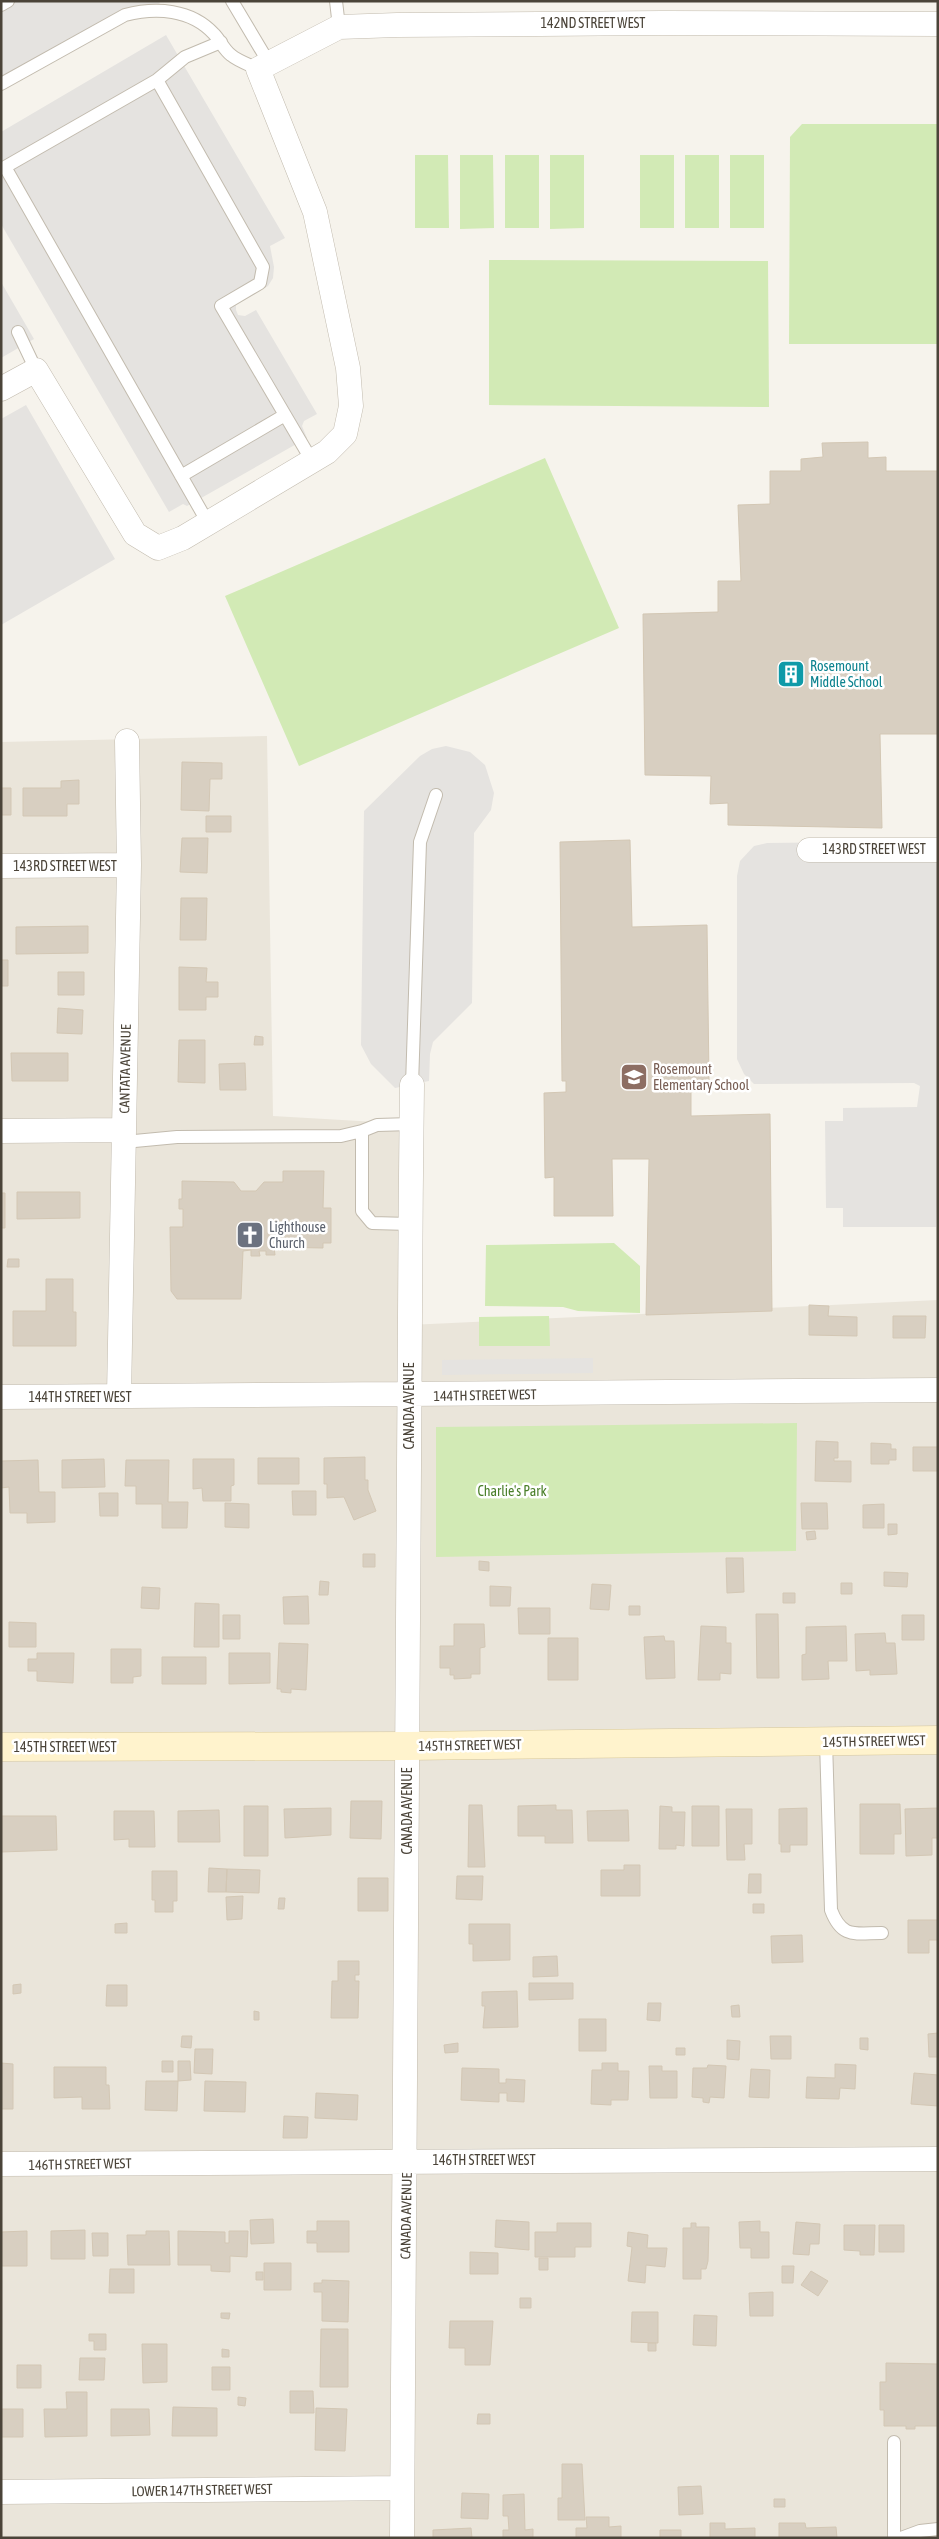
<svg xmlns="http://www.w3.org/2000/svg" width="939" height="2539" font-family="'Asap Condensed',sans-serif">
	<rect width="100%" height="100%" fill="#f6f3ec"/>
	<!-- residential -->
	<path fill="#eae5da" d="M267 736 273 1116 411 1124 409 1325 938 1300V2538H1V742Z"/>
	<!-- green -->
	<path fill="#d2eab5" d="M802 124H938V344H789L790 137Z
		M415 155H448L449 228H415Z
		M460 155H493L494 228 460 229Z
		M505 155H539V228H505Z
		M550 155H584V228L550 229Z
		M640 155H674V228H640Z
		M685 155H719V228H685Z
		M730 155H764V228H730Z
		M489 260 768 261 769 407 489 405Z
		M545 458 619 628 299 766 225 596Z
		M614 1243 640 1266V1313L578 1311 563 1307 485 1306 486 1245Z
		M549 1316 550 1346H479V1317Z
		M797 1423 796 1551 436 1557V1427Z"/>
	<!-- parking -->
	<path fill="#e5e3e0" d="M1 1H160L157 16 126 19 1 91Z
		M166 35 285 238 270 246 274 267 273 278 268 286 236 305V310L238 315 245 316 256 310 317 414 304 421 302 426 307 438 187 506 183 504 169 512 1 224V132Z
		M1 282 34 339 1 358Z
		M26 405 115 559 1 625V419Z
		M446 746 470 752 485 765 494 793 491 810 474 833 472 1003 433 1042 430 1054 429 1081 395 1088 371 1064 361 1045 364 811 420 756 432 749Z
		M938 841V1181L936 1227H843V1208H826L825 1121H843V1108L917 1107 920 1086 914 1083 754 1084 744 1074 737 1059V876L740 861 754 846 767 843Z
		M593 1358V1373L442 1375V1360Z"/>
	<!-- building -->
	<path fill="#d8cfc1" stroke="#d3c7b4" d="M868 442V458L886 457V471H938V734H880L882 828 728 825V803L710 804 711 776 645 775 643 614 718 612V581H741L738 505 770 504V471H801V459L823 457 822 443Z
		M182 762 222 763V779H210L209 811 181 810Z
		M79 780V804H67V816H23V788H61V781Z
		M1 788H11V815H1Z
		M206 816H231V832H206Z
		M182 838H208L207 873 180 872Z
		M630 840 632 927 707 925 709 1080H691V1116L770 1114 772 1311 646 1315 649 1159H612L613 1216H554V1177L545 1178 544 1093 566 1092V1081H562L560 842Z
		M181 898H207L206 940H180Z
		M88 926V953L16 954V927Z
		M1 960H8V986H1Z
		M179 967 207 968 206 982H218V997H206V1010H179Z
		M58 972H84V995H58Z
		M58 1008 83 1010 82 1034 57 1033Z
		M255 1036 263 1037V1045H254Z
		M179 1040H205V1083L178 1082Z
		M11 1053H68V1081H12Z
		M245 1063 246 1090H220L219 1064Z
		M283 1171H324L323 1208H331V1243H323V1248L274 1247 275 1255H266V1251H259L260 1256H251V1250L243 1251 241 1299H177L171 1291 170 1227H183V1209H179V1199H182V1181L234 1182 241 1191H256L264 1182H283Z
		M17 1192H80V1218L17 1219Z
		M1 1193H5V1228H1Z
		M8 1259H19V1267H7Z
		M46 1279H73V1312H76V1346H13V1311H46Z
		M809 1305 829 1306 828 1316 857 1317V1336L809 1335Z
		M893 1316H926L925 1338H893Z
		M816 1441 838 1442V1458H834V1461H851V1482L815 1481Z
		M871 1443 891 1444V1449H896V1460H889V1464H871Z
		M913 1447H938V1471H913Z
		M365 1457V1480H368V1490L376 1511 354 1520 344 1497 327 1498V1484H324V1458Z
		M258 1458H299V1484H258Z
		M104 1459 105 1487 62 1488V1460Z
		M193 1459H234V1485L231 1486V1501H203L202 1488 193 1489Z
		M38 1460 39 1492H55V1522L27 1523V1513H10L9 1487 1 1488V1461Z
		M126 1460H169L168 1502H188L187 1528H162V1504H136V1486H125Z
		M292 1491H316V1515H293Z
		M99 1493H118V1516H100Z
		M225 1503 249 1504V1528L225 1527Z
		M801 1503H827L828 1529H802Z
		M884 1504V1528H863V1505Z
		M888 1524H897V1534L888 1535Z
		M815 1531 816 1539 807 1540 806 1532Z
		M363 1554H375V1567H363Z
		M726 1558H743L744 1592 727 1593Z
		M479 1561 489 1562V1571L479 1570Z
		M884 1572 908 1573 907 1587 884 1586Z
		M320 1581 329 1582 328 1595H319Z
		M841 1583H852V1594H841Z
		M592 1584 611 1585 609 1610 590 1609Z
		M490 1586 511 1587 510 1606H490Z
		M142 1587 160 1588 159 1609 141 1608Z
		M783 1593H795V1603H783Z
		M308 1596 309 1624H284L283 1597Z
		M195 1603 219 1604V1647H194Z
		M629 1606H640V1615H629Z
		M518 1608H550V1634H519Z
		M756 1614H778L779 1678H757Z
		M223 1615H240V1639H223Z
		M902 1615H924V1640H902Z
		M9 1622 36 1623V1647H9Z
		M454 1624H484L485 1647 480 1648V1674H471V1678L454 1679V1675H450V1668H440V1646H454Z
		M701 1626 726 1627V1643H731V1674L720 1673V1680H698Z
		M846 1626 847 1661H828L829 1679 802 1680V1655L806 1654V1627Z
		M885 1633 886 1643H895L897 1674 870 1675V1670L856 1671 855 1634Z
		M664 1636 665 1641H674L675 1678 646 1679 644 1637Z
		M548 1638H578V1680H548Z
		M279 1643 308 1644 306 1690 291 1689V1693L281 1692V1689H277Z
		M111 1649H141V1676L133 1677V1683H111Z
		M37 1653H74L73 1683 37 1681V1671H28V1659H37Z
		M229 1653H270V1683L229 1684Z
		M162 1657H206V1684H162Z
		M351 1801H382L381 1839 350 1838Z
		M860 1804H900L901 1834H894V1854H860Z
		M469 1805H482L485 1867H468Z
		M556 1805V1810H572L573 1843H545V1836H518V1806Z
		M244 1806H268V1856H244Z
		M660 1806 672 1807V1812H685L684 1846 676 1845V1849H659Z
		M692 1806H719V1846H692Z
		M331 1808V1835L285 1838 284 1809Z
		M807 1808V1845H790V1852H781V1844H779V1809Z
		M938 1808V1838H932V1855L906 1856 905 1809Z
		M726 1809H752V1844H744L745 1860H727Z
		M219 1810 220 1842H178V1811Z
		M628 1810 629 1841H588L587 1811Z
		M114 1811H154L155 1847H129V1839L114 1840Z
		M1 1816H56L57 1850 1 1852Z
		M624 1865H640V1896H601V1870H624Z
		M209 1868 227 1869 226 1892H208Z
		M227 1869 260 1870 259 1893 226 1892Z
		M152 1871H177V1901H173V1912H155V1900H152Z
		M749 1874H761V1893H748Z
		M457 1876H483L482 1900 456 1899Z
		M358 1878H388V1911H358Z
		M243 1896 242 1919 227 1920 226 1897Z
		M279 1898H285L284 1909H278Z
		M753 1904H764V1913H753Z
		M908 1920H938V1940H929V1953H908Z
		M127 1923V1933H115V1924Z
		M469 1924H510V1960L473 1961V1944H469Z
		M802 1935 803 1962 772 1963 771 1936Z
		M557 1956 558 1976 533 1977V1957Z
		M338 1961H359V1975H355V1981H359L358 2018H331L332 1981H338Z
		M529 1983H573V1999L529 2000Z
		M21 1984V1993L13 1994V1985Z
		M107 1985H127V2006H106Z
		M517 1991 518 2027 483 2028 485 2006H482V1992Z
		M648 2003H661L660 2021 647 2020Z
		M739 2005 740 2017H732L731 2006Z
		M254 2011 259 2012V2020H254Z
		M579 2019H606V2051H579Z
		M938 2033V2057H929L928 2034Z
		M182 2036H192L191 2048 181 2047Z
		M770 2036H791V2059H771Z
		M860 2038H868V2050L860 2049Z
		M727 2040 740 2041 739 2060 727 2059Z
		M458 2043V2052L445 2053 444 2045Z
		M676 2048H685V2055H676Z
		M195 2049H213L212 2074 194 2073Z
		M162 2061H173V2072H162Z
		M178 2061H190L191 2080 178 2081Z
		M1 2063 13 2064V2109H1Z
		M602 2063H618V2071H629L628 2100H611V2105L591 2104 592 2070H602Z
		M835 2064 856 2065 855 2089 840 2088 839 2099 806 2098 807 2077 835 2078Z
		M708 2065 726 2066 724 2098 710 2097 709 2103 703 2102V2098L692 2097 693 2068H707Z
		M649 2066H662V2071H677V2098H650Z
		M54 2067H106V2085H109L110 2109H82V2097L54 2098Z
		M462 2068 499 2069V2083H506V2079L525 2080 524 2102 507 2101V2093H499V2102L461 2100Z
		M751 2069 770 2070 769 2098 749 2097Z
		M914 2073 938 2075V2106L911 2104Z
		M146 2081H178L177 2111 145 2110Z
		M205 2081 246 2082 245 2112 204 2111Z
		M316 2093 358 2095 357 2120 315 2118Z
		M284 2116 308 2117 307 2138H283Z
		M273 2219 274 2243 251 2244 250 2220Z
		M496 2220 529 2222V2250L495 2247Z
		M317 2221H349V2252H317V2243H307V2231H317Z
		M760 2221V2232H769V2258H751V2248H740L739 2222Z
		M796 2222 820 2224 819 2244H810L809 2255 793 2254Z
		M557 2223H591V2247H575V2257H535V2232H557Z
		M691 2223H696V2227H709L708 2261 706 2269H701V2279H683V2228H691Z
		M844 2225H875L874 2255H860V2251L844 2250Z
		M879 2225H904V2252H879Z
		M85 2230V2259H51V2231Z
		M27 2231V2266H1V2232Z
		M146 2231H169L170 2265H128L127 2235H146Z
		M178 2231 225 2232V2243H229V2231H248L247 2257 230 2256V2272L211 2271V2265H178Z
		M628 2232 648 2235 647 2248H667L665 2267 646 2265 645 2283 628 2281 632 2247 627 2246Z
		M92 2233H108V2256H93Z
		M470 2252 498 2253V2274H470Z
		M539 2258H548V2270H539Z
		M264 2263H291V2290H264Z
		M782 2266H794L793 2283H782Z
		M110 2269H134V2293H109Z
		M811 2271 828 2281 818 2296 801 2285Z
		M256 2272H263V2280H256Z
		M322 2280 349 2281 348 2322 322 2321V2292H314V2283H322Z
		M773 2292V2316H750L749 2293Z
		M520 2298H531V2308H520Z
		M632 2312H658V2343L631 2342Z
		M221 2313H230L229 2319 221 2318Z
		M694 2315 717 2316 716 2346 693 2345Z
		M450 2321H493L490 2365H465V2348H449Z
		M321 2329H348V2387H320Z
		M89 2334H106V2350H94V2341H89Z
		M648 2343H656V2351H648Z
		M142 2344H167V2382L143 2383Z
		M222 2349 229 2350V2357H222Z
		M80 2358H105L104 2380H79Z
		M886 2363 938 2364V2426H915V2429H906V2426H884V2410H880V2382H886Z
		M17 2365H41V2388H17Z
		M212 2367H230V2390H212Z
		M290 2391H313L314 2413H290Z
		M66 2392H87V2436L45 2437 44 2409H67Z
		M238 2397 246 2398 245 2406 238 2405Z
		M173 2407 217 2408V2436H172Z
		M316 2408 347 2409 345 2451 315 2450Z
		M1 2409H23V2437H1Z
		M111 2409H149L150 2435 111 2436Z
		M478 2414H490V2424H477Z
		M562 2464H582L585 2520H558V2498H562Z
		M701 2486 703 2514 679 2515 678 2487Z
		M462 2493 489 2494 488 2519 461 2518Z
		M524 2494 525 2530 533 2529V2538H503V2530H509L508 2516H503V2495Z
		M774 2499H785V2507H774Z
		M586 2517H609V2527L621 2526V2538H576V2528H587Z
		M710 2523H725V2529L755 2528V2538H710Z
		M779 2523H805L806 2528 836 2527 837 2538H779Z
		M471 2528 472 2538H433V2530Z
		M660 2530H681V2538H660Z"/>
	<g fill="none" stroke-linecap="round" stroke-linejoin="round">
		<!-- lane casing -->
		<g stroke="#c2bbae" stroke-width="14">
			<path id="lane" d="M232 1 269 63
				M336 1 339 27
				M1 5 8 1
				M157 80 263 267 260 283 221 306 312 461
				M1 84 125 15C156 7 191 9 214 34 220 40 224 50 231 55 238 61 250 65 258 69
				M18 332 36 370
				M181 476 285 415
				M208 523 5 167 157 80 185 57 221 42
				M412 1085 420 842 436 795
				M124 1142 177 1137 341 1136 362 1131
				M410 1224 372 1223 362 1211V1131L377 1125 411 1124
				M826 1741 831 1910C842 1939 855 1933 882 1933
				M894 2442V2538
				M901 2538 920 2531 938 2529"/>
		</g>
		<!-- street casing -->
		<g stroke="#c2bbae" stroke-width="25">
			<path id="street" d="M1 389 36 370 135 534 158 548 183 538 327 452 345 434 351 406 348 368 315 212 258 69 339 27 397 25 662 23 938 24
				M809 850H938
				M1 866 129 865
				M1 1131 124 1130
				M119 1396 129 865 127 741
				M1 1397 938 1390
				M1 2164 938 2159
				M1 2492 402 2488
				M402 2538C409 2053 406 1569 412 1085"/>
		</g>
		<!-- secondary casing -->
		<g stroke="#d6c79b" stroke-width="29">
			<path id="secondary" d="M1 1747 407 1746 938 1740"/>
		</g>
		<!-- lane -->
		<use href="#lane" stroke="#fff" stroke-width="12"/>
		<!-- street -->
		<use href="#street" stroke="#fff" stroke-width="24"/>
		<!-- secondary -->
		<use href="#secondary" stroke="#fff3cd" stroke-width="28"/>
	</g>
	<!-- icons -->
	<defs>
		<g id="building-square" transform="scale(1.4375)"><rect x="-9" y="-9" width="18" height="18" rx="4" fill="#0f9aa8" stroke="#fff"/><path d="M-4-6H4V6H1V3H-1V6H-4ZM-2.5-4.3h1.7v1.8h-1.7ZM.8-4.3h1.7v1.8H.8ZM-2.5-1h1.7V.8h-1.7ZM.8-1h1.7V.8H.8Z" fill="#fff"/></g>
		<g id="school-square" transform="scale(1.4375)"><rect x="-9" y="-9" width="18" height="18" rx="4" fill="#8d6e63" stroke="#fff"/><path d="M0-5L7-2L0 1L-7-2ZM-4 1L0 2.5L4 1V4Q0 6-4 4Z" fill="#fff"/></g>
		<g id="church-square" transform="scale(1.4375)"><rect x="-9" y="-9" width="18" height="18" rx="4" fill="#6b7280" stroke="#fff"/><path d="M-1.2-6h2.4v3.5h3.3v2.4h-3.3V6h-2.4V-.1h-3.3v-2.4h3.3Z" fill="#fff"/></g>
	</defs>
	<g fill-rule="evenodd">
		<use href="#building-square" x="791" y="674"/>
		<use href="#school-square" x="634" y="1077"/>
		<use href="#church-square" x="250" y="1235"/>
	</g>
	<g text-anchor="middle" stroke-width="5" stroke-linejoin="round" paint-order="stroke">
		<!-- street labels -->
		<g font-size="14" fill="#4b4439" stroke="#fff">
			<text x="593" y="28">142ND STREET WEST</text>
			<text x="874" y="854">143RD STREET WEST</text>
			<text x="65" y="871">143RD STREET WEST</text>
			<text transform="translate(125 1069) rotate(-89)" y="5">CANTATA AVENUE</text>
			<text transform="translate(485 1395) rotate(-1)" y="5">144TH STREET WEST</text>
			<text x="80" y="1402">144TH STREET WEST</text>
			<text transform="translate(409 1406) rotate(-90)" y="5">CANADA AVENUE</text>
			<text transform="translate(874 1741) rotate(-1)" y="5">145TH STREET WEST</text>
			<text transform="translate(470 1745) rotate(-1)" y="5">145TH STREET WEST</text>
			<text x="65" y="1752">145TH STREET WEST</text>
			<text transform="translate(407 1811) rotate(-90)" y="5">CANADA AVENUE</text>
			<text x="484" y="2165">146TH STREET WEST</text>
			<text transform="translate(80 2164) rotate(-1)" y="5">146TH STREET WEST</text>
			<text transform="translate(406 2216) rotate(-89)" y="5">CANADA AVENUE</text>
			<text transform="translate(202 2490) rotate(-1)" y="5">LOWER 147TH STREET WEST</text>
		</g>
		<!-- culture labels -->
		<g font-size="14" fill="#0d838f" stroke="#fff" text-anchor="start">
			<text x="810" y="671">Rosemount<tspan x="810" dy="16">Middle School</tspan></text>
		</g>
		<!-- education labels -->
		<g font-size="14" fill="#785e54" stroke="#fff" text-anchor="start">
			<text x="653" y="1074">Rosemount<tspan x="653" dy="16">Elementary School</tspan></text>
		</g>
		<!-- worship labels -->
		<g font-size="14" fill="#5b616d" stroke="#fff" text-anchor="start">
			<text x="269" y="1232">Lighthouse<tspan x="269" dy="16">Church</tspan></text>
		</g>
		<!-- park labels -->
		<g font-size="14" fill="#4a7f2a" stroke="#fff">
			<text x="512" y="1496">Charlie's Park</text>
		</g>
	</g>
	<!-- border -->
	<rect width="939" height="2539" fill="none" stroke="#4b4439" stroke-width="5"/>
</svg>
